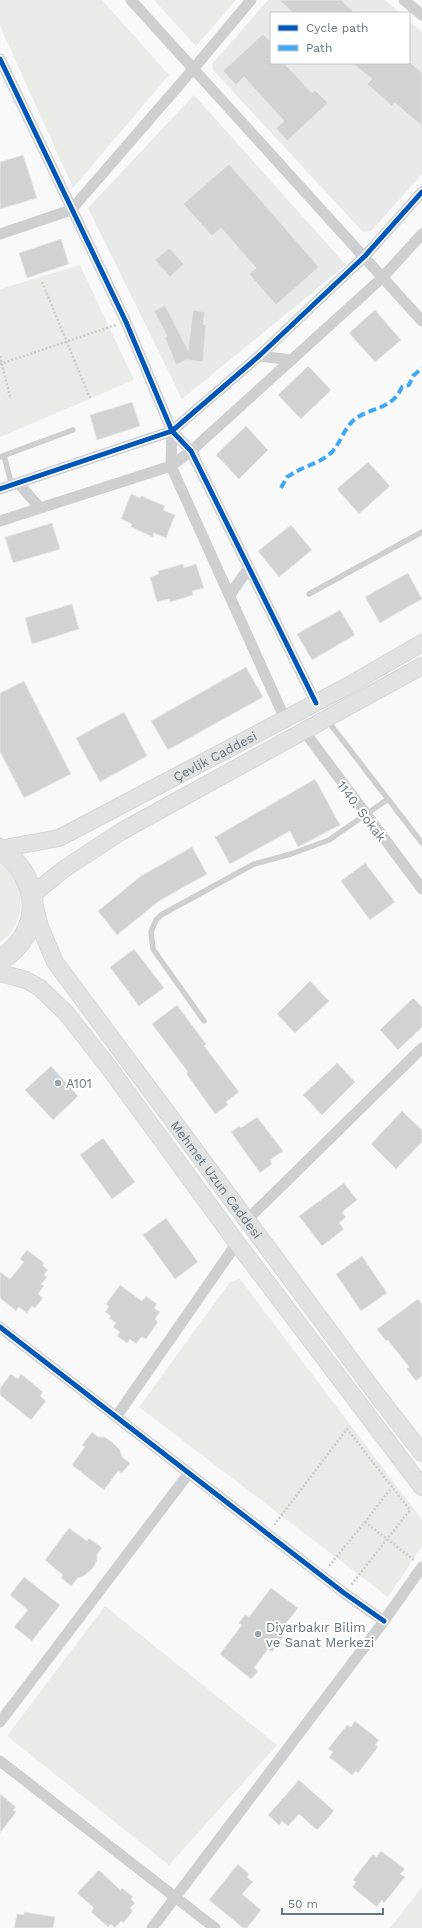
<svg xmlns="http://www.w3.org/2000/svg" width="422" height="1928" font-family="'Work Sans',sans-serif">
	<rect width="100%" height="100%" fill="#f9f9f9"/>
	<!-- built -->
	<path fill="#e8e9e9" d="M268 0H385L400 13H271V63H409V21L422 32V174L371 231 363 232 213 70 212 64Z
		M194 95 346 265 182 399 88 208Z"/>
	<!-- green -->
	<path fill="#e8ebe6" d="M0 0H102L169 75 73 188 0 26Z
		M154 0H236L196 46Z
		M80 265 134 380 0 437V289Z
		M0 864C7 870 14 877 18 886 25 905 18 932 0 942Z
		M240 1279 422 1520V1546L388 1597 139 1407 230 1282Z
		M105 1606 277 1745 169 1865 7 1736Z
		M422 1887V1928H390Z"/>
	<!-- building -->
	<path fill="#d0d2d3" stroke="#e8e8e8" d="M279 0H341L355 13H293Z
		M263 34 271 42V63H284L312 93 315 90 328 103 287 141 276 128 284 121 244 77 236 85 223 71Z
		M352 63H411L422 73V126L395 103 392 106 367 84 372 79Z
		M23 155 37 198 0 209V162Z
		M229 164 319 267 276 305 249 274 256 268 221 228 212 236 183 204Z
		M61 239 69 264 27 278 19 253Z
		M169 248 184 264 170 277 155 260Z
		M165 305 188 350 193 310 205 312 203 324 206 325 203 362 186 360 176 365 165 338 167 336 154 311Z
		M375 310 401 340 375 362 349 333Z
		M308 366 331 390 301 419 278 395Z
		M132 402 140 426 97 440 90 415Z
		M246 426 268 450 239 479 216 455Z
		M368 462 390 486 359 514 337 489Z
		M131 494 140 498 141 496 165 506 163 510 175 515 166 538 154 533 153 537 131 527 132 524 121 519Z
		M52 523 60 549 13 563 5 537Z
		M291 525 312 550 279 577 258 551Z
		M183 564 184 568 196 564 204 588 192 591 193 595 170 602 169 599 157 602 150 577 159 574 158 571Z
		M408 573 422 599 380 623 365 597Z
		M72 604 79 629 32 644 25 618Z
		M340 610 355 635 312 660 297 634Z
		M246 667 263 697 168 750 151 721Z
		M24 681 71 774 24 798 0 752V693Z
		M124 712 147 756 100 782 76 738Z
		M315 779 340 825 298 847 290 831 230 864 215 837Z
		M192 847 207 874 159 901 117 935 98 911 141 876Z
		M365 863 395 902 370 920 341 881Z
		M134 949 164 988 139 1006 110 967Z
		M310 981 329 1001 295 1033 277 1014Z
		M413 998 422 1007V1027L398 1050 380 1030Z
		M177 1005 206 1044 204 1046 239 1092 226 1102 228 1105 215 1114 186 1073 188 1072 152 1024Z
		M337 1063 355 1082 322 1115 303 1095Z
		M51 1066 78 1096 53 1120 25 1090Z
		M402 1111 422 1130V1142L396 1169 371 1144Z
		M257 1117 283 1151 270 1160 272 1164 260 1173 231 1132 239 1126 241 1128Z
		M103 1138 135 1182 112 1199 80 1155Z
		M344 1183 357 1200 342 1212 346 1217 339 1223 344 1229 322 1246 299 1216Z
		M166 1218 198 1262 175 1279 143 1235Z
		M27 1250 44 1263 43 1266 48 1270 44 1275 47 1277 41 1284 44 1286 38 1294 43 1298 35 1308 32 1306 27 1313 19 1307 16 1311 0 1298V1272L10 1279 24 1262 20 1259Z
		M362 1256 387 1293 361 1311 336 1274Z
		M120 1285 142 1301 146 1296 157 1304 154 1308 160 1312 155 1319 158 1322 146 1339 141 1337 136 1344 130 1339 127 1343 117 1336 120 1332 113 1327 116 1323 109 1318 111 1316 105 1312 109 1307 106 1304Z
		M418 1299 422 1304V1376L416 1381 407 1369 409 1367 388 1340 386 1341 377 1329Z
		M11 1374 18 1379 21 1374 43 1392 40 1396 46 1401 31 1420 0 1395V1388Z
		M92 1432 98 1437H104L112 1442 120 1450 122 1457 130 1463 122 1473 118 1471 104 1490 72 1465 85 1447 82 1445Z
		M69 1528 87 1541 89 1538 102 1548 97 1554V1560L93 1568 84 1576 78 1578 71 1586 61 1578 63 1575 45 1560Z
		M24 1577 60 1605 32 1641 14 1627 28 1610 10 1595Z
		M271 1588 298 1608 279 1632 284 1636 272 1652 268 1649 254 1668 258 1671 251 1679 220 1654 242 1625 239 1623 245 1615 249 1617Z
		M355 1721 379 1740 375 1745 378 1747 358 1773 355 1771 352 1775 329 1757 333 1752 328 1749 347 1725 351 1727Z
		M299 1780 334 1811 317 1830 299 1814 288 1826 282 1821 279 1825 268 1815Z
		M0 1794 16 1807 13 1810 16 1812 0 1833Z
		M381 1851 405 1869 400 1874 405 1877 384 1903 382 1900 377 1907 352 1887 356 1882 353 1880 373 1854 376 1857Z
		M238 1864 249 1874 247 1877 253 1882 242 1894 261 1910 247 1928H243L209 1900Z
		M99 1870 120 1890 122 1888 133 1897 131 1899 135 1903 130 1908 133 1911 123 1923 121 1921 115 1928 111 1924 108 1927 91 1912 94 1908 77 1893Z
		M24 1912 55 1917 53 1928H14L17 1914 24 1915Z"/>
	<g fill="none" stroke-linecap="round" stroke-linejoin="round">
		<!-- secondary casing -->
		<g stroke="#d5d6d7" stroke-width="18">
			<g id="secondary">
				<path id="s1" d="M422 666 122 831 64 869 32 895 40 927 55 962 374 1391 422 1453"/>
				<path id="s2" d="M0 849 59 838 346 687 422 643"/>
				<path d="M0 973 26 980 40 988 66 1013 107 1065 237 1243 422 1487"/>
			</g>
		</g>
		<!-- highway casing -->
		<g stroke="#d5d6d6" stroke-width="22">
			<path id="highway" d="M0 849C42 878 45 932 0 960"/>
		</g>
		<!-- path -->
		<path stroke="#cbcccd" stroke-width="2.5" stroke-dasharray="2 2" stroke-linecap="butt" d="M42 282 90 398
			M0 356 10 397
			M0 364 116 325
			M365 1522 414 1560
			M274 1525 347 1429 410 1510 351 1585
			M329 1566 365 1522 392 1487"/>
		<!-- lane -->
		<path stroke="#cecfd0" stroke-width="5.5" d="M4 456 12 486
			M0 457 73 430
			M309 594 422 532
			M327 720 422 843
			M204 1021 153 949 151 932 156 920 161 915 254 864 291 854 329 840 388 799"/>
		<!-- street -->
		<path stroke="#cecfd0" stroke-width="11" d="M131 0 422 321
			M404 0 422 15
			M0 59 126 322 172 431 191 451 316 703
			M0 234 71 210 194 68 251 0
			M259 356 292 360
			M172 431 171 466 285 719
			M19 484 40 508
			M0 489 172 431 259 356 365 256 422 192
			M0 521 171 466 191 451 383 277 422 234
			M230 595 248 569
			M304 731 422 889
			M247 1220 422 1048
			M0 1327 344 1593 384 1621
			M116 1417 237 1243
			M0 1722 189 1473
			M0 1761 215 1928
			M152 1928 384 1621 422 1567"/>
		<!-- secondary -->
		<use href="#secondary" stroke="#e1e2e2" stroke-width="16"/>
		<!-- highway -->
		<use href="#highway" stroke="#e1e2e2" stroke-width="20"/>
		<!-- quiet -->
		<path stroke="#3fa9f5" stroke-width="4" stroke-dasharray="8 4" stroke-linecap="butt" d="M281 488 287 477 292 474C304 466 321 463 332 452 341 442 344 428 355 419 371 407 392 410 402 387L409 385 413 376 422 368"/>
		<!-- cycleway casing -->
		<g stroke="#fff" stroke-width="8">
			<path id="cycleway" d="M0 59 126 322 172 431 191 451 316 703
				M0 489 172 431 259 356 365 256 422 192
				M0 1327 344 1593 384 1621"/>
		</g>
		<!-- cycleway -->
		<use href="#cycleway" stroke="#0057b8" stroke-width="5"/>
	</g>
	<!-- markers -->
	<g fill="#99a4ac" stroke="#fff" stroke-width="1.5">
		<circle cx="58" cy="1083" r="4"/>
		<circle cx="258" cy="1634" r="4"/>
	</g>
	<g text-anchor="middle" stroke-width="4" stroke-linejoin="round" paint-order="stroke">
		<!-- street labels -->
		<g font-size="13" fill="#657683" stroke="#fff">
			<text dy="5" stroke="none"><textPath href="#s2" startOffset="236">Çevlik Caddesi</textPath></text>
			<text transform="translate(362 811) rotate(53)" y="5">1140. Sokak</text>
			<text dy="5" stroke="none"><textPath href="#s1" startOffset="795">Mehmet Uzun Caddesi</textPath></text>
		</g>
		<!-- poi labels -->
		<g font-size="13" fill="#657683" stroke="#fff" text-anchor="start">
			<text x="66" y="1088">A101</text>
			<text x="266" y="1632">Diyarbakır Bilim<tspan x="266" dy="15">ve Sanat Merkezi</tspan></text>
		</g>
	</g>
	<!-- legend -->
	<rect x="270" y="12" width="140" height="52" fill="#ffffff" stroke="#c1c8cd"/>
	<rect x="278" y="25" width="20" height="6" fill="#0057b8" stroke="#c1c8cd"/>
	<text x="306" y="32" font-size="12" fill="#657683">Cycle path</text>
	<rect x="278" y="45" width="20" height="6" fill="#3fa9f5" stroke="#c1c8cd"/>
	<text x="306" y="52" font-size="12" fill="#657683">Path</text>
	<!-- scale -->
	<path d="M282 1908v6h101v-6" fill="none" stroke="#657683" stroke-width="2"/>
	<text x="288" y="1908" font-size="12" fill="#657683" stroke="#ffffff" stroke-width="3" paint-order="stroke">50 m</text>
</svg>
